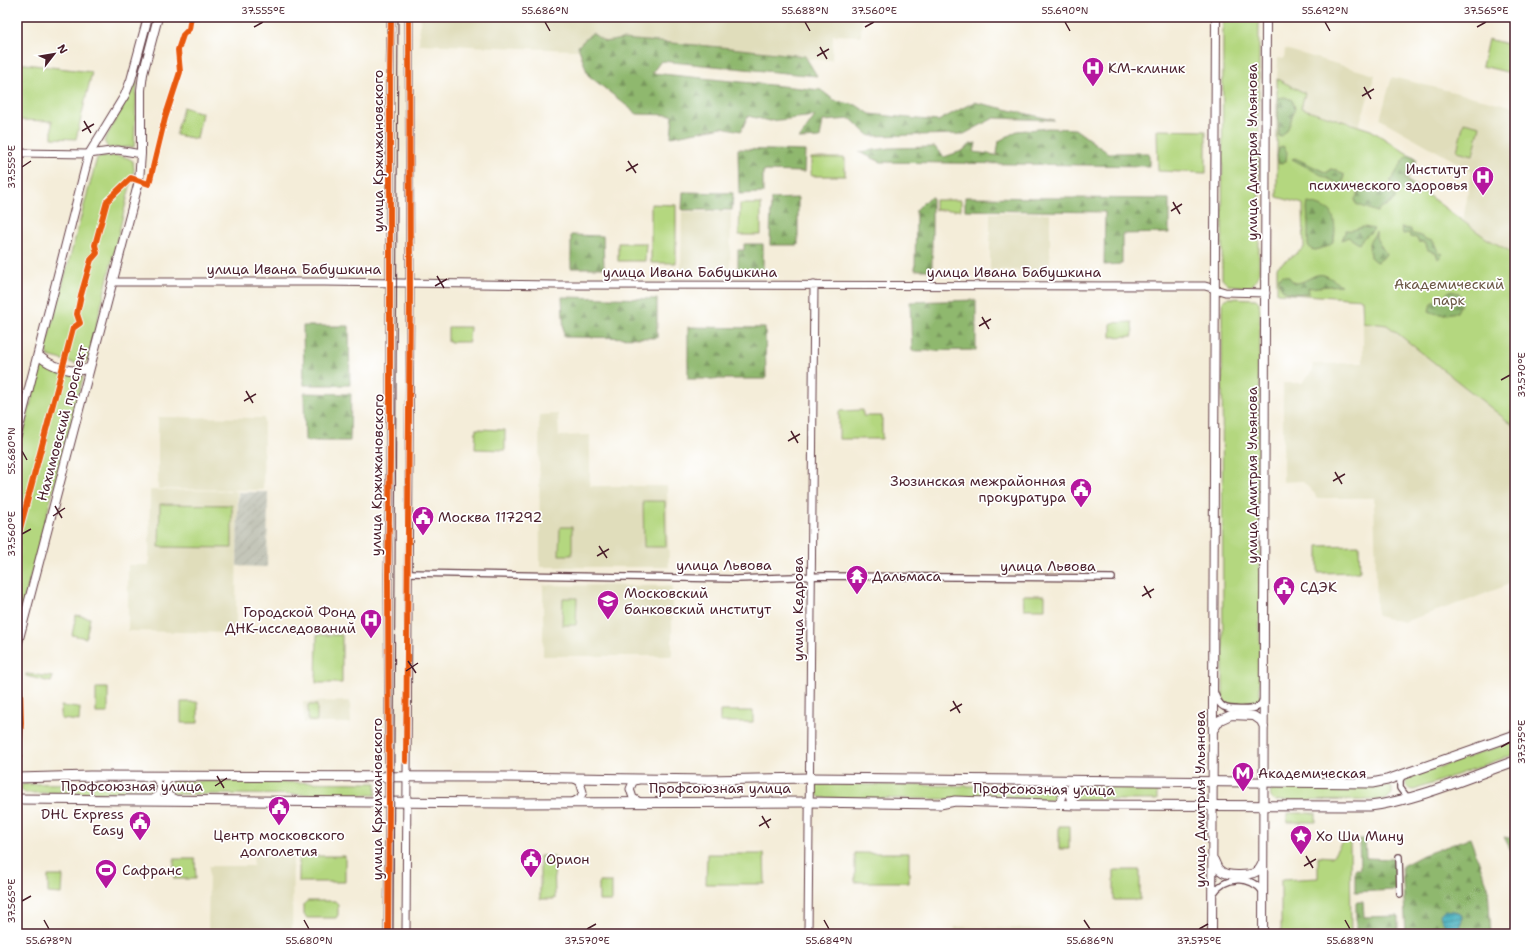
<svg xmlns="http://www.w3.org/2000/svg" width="1532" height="951" font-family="'Shantell Sans',sans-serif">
	<defs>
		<pattern id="industrial-furrows" width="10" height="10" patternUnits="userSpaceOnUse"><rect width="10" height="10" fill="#c4c6b9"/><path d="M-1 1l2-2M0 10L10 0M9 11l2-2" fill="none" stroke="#aaaa9f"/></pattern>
		<pattern id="forest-firs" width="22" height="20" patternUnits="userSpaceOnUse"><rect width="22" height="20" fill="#8fb86e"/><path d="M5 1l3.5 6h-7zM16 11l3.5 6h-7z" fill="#77955b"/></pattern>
		<pattern id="water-rules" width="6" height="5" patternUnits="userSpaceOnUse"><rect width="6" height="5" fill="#3fadbc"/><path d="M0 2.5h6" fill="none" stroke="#378c99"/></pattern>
	</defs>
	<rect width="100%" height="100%" fill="#fff"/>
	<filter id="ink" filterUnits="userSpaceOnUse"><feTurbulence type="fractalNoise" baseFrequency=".025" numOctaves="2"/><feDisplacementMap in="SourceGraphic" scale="8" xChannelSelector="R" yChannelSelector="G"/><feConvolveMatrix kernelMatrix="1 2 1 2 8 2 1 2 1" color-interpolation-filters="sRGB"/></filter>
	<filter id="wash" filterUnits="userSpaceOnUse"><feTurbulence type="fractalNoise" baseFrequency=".012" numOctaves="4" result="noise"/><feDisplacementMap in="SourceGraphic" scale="16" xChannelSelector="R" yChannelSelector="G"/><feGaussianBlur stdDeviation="0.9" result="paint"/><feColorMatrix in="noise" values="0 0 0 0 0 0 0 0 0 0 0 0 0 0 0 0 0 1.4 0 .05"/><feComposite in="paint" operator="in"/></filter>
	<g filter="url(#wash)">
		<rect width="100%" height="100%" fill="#f4edd9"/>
		<!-- built -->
		<path fill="#e0ddbb" d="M420 17H862L861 36 833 35 832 60 419 44Z
			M1285 49 1375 75 1359 126 1301 108 1305 93 1277 79 1278 58 1284 59Z
			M1392 77 1515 107V254L1486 238 1463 220 1472 171 1380 119Z
			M682 212H731L730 271H681Z
			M990 213H1050V271L990 270Z
			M1363 322 1387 325 1515 427V582L1466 601 1403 622 1377 616 1374 498H1316L1315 494 1302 481 1283 482V383H1302L1313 370 1312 364 1363 363Z
			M558 414 559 436 590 435V486H667L669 567H540L539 415Z
			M158 417 264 418 263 490 158 489Z
			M150 490 237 491 236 633 128 631V565H149Z
			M543 585 672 586V656H543Z
			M350 701 351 723H304L303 702Z
			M254 852H293L292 934H208L209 866H253Z
			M955 927 1068 930V934H954Z
			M557 931H674V934H557Z"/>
		<!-- industrial -->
		<path fill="url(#industrial-furrows)" d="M238 492H268L267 567 237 566Z"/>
		<!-- green -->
		<path fill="#b4d77f" stroke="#7f7b55" d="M1223 17H1259V274L1253 285 1248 287 1228 285 1222 279Z
			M1488 39 1515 46V74L1482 66Z
			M17 63 92 72 76 139 52 138V121L17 120Z
			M1277 79 1305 93 1301 108 1371 130 1417 160 1407 180 1486 238 1515 254V427L1387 325 1363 322 1362 299 1277 293V267L1304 248 1303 204 1277 197Z
			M137 81 134 147 108 148 104 141Z
			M183 107 202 113 197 139 176 135Z
			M1464 122 1480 126 1473 155 1457 151Z
			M1157 130 1206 131V173L1158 171Z
			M112 156C120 156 126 156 133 161L134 170 88 360 81 365 48 356 45 349 97 158Z
			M811 158H845V176H811Z
			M935 200H961V210H935Z
			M651 204 676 205V263H651Z
			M740 204H761V235H739Z
			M618 243H646L645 261H618Z
			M1228 298 1256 299 1259 302 1260 311V701L1254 707H1227L1223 700 1222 304 1224 300Z
			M1132 322 1133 336 1111 337V323Z
			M448 327H470L469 342H448Z
			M40 366 83 377 17 628V458Z
			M863 410V416H882V439H839V411Z
			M476 429 505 430V450L475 449Z
			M643 501H665L666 547H644Z
			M160 504 232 505V548L159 547Z
			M560 527H572V555H559Z
			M1359 545 1360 572 1318 573V546Z
			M1023 595H1045V609H1024Z
			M563 598H577L576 625H562Z
			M76 615 90 618 86 638 72 635Z
			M317 635H342V683H316Z
			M26 674C36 675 44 676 53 677L51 682 26 676Z
			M96 688H108V713H96Z
			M181 702H198V723H181Z
			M308 705H317V721H308Z
			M61 706 80 708 79 721 61 719Z
			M720 711H753V722H720Z
			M1515 741V754L1414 790C1407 790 1403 784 1408 778Z
			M153 781 156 787 155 792 152 793H25L21 789V786L24 784 108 783Z
			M173 781 376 783V795L173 794 168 791 169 785Z
			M818 784 1052 787C1059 790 1059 796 1053 800L821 798 817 795 816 786Z
			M1387 785 1392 788V794L1388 798 1379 800 1276 801C1270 800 1270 795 1271 790L1275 787Z
			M1076 786H1157V800H1074L1071 796Z
			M1287 813H1316V822H1287Z
			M1059 826H1069V849H1059Z
			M1343 840 1350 841 1351 934H1281V880L1318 878V856L1332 857Z
			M855 853H909V882H855Z
			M707 854H764L765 884H706Z
			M299 856H345V882H299Z
			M540 856H554L555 899H540Z
			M174 859H195L196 879H174Z
			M1114 870H1140V900H1114Z
			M48 876H63L62 894 48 893Z
			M599 882H612V901H599Z
			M307 901H335L338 904V915L336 918H307L304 915V904Z"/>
		<!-- forest -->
		<path fill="url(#forest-firs)" stroke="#6c6c4c" d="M592 33 605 42 622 39 721 47 805 56 817 76 661 61 652 73 821 90 835 101 856 105 870 114 938 121 974 102 1054 120 994 118 964 134 870 136 851 119 823 121 820 138 799 139 815 116 770 121 748 116 741 131 722 127 671 137 673 115 637 114 588 75 578 46Z
			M1285 97 1292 100 1295 108C1292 117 1289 133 1280 137L1279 136 1278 98Z
			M1048 128 1075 129 1108 153H1149V166L881 162 859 152 890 148 935 147 944 157 962 151 971 144 976 143 974 152 1002 156 997 154 999 141 1017 131Z
			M1283 146 1287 152 1286 161 1279 164 1277 156 1279 148Z
			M738 149 805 151 804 172 763 171V193L739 194Z
			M1409 154 1416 158C1413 166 1406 172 1405 180L1411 185 1412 189 1408 193 1399 189 1390 181C1397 173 1401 162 1409 154Z
			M1295 158 1327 173 1330 169 1337 170 1344 175 1343 182 1338 184 1292 159Z
			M1375 185 1396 197 1390 204 1380 208 1377 212 1356 204 1355 199 1361 190 1369 191Z
			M683 192 733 193 732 210H682Z
			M932 197V270H915L916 210 928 198Z
			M965 197 1169 199V233L1122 234V264L1104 265 1105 212 965 210Z
			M798 198V245H770L771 199Z
			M1308 203C1312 203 1328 208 1331 212 1335 219 1337 236 1332 243 1329 247 1326 247 1322 248 1316 250 1312 252 1308 245V222L1307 208Z
			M1364 227 1374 229C1369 235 1362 237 1359 244L1348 237 1342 240 1346 230C1355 231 1356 228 1364 227Z
			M1401 228 1410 229 1412 234C1421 234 1424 240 1433 241L1439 253 1443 254 1438 259 1436 253 1428 250 1425 243 1418 242 1417 238 1410 237 1409 233 1403 234Z
			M1376 232V238L1386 254 1382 259 1376 262 1370 257 1369 243Z
			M571 235 603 236 604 268H571Z
			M744 244H763V270L738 271V250H744Z
			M1283 275 1289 277 1294 283C1306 284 1313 272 1324 275 1330 277 1336 282 1341 285L1308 288 1309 293C1295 293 1279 297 1279 278Z
			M1449 291 1459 293 1462 302 1457 312C1446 314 1439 316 1429 311L1431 303 1445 296Z
			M562 297 657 299V338L564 337Z
			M976 300V350L912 351 910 302Z
			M303 326H349L350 385H304Z
			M688 327 765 328 766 379H688Z
			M304 393 351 394 350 441H305Z
			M1504 837 1515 839V858Z
			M1470 838 1488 887 1491 934H1406L1402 866 1423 855Z
			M1359 839H1365L1366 858 1394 859 1396 890 1355 892V869H1360Z
			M1356 902H1363L1364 917 1398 916V934H1356Z"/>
		<!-- water -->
		<path fill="url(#water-rules)" stroke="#446674" d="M1444 910C1456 911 1468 911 1459 927 1448 932 1442 924 1440 914Z"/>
	</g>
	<g filter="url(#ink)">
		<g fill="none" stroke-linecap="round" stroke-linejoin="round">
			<!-- minor casing -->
			<g stroke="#643e45" stroke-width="8">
				<path id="minor" d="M408 573 736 579 824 576 1112 578
					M1214 691C1216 697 1218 704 1224 707 1229 710 1250 710 1255 708 1259 707 1262 703 1263 699
					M1403 775 1400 780V788L1406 796 1411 797
					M152 799 158 794 160 786 155 778 152 777
					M1399 857 1400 894
					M1213 894C1225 876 1250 875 1263 892"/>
			</g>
			<!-- tertiary casing -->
			<g stroke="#643e45" stroke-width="9">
				<path id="tertiary" d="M17 153 89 154 118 150 141 154
					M113 282H324L555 285 1205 286 1225 292 1266 293
					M176 777 167 780 165 788 169 796 177 800
					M1056 781 1060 785 1063 794 1058 805
					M573 802 580 798 583 792 580 782 573 778
					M640 802 633 798 630 789 633 782 640 779
					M388 934 389 802 388 575 390 459V79L391 17
					M406 934 410 294 409 17
					M808 934 814 285"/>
			</g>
			<!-- secondary casing -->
			<g stroke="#643e45" stroke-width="10">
				<path id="secondary" d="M38 355C50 366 75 376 90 367
					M17 435 89 154 125 95 131 80 148 17
					M17 646 139 181 141 154V90L143 74 158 17
					M1214 729 1220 720 1231 715 1254 716 1261 721 1264 727
					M1076 805 1071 800 1069 793 1072 785 1077 781
					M1214 860C1216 864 1217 869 1221 871 1226 876 1249 876 1256 872 1260 870 1261 866 1263 862
					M1212 934 1216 17
					M1263 934 1266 17"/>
			</g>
			<!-- primary casing -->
			<g stroke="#643e45" stroke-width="11">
				<path id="primary" d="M17 778 90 776 506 777 708 780 810 778 1372 783 1387 780 1515 735
					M17 799 506 803 810 802 940 804 955 801 1076 805 1370 806C1418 800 1469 777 1515 761"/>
			</g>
			<!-- minor -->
			<use href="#minor" stroke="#fff" stroke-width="5.5"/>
			<!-- tertiary -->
			<use href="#tertiary" stroke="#fff" stroke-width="7"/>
			<!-- secondary -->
			<use href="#secondary" stroke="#fff" stroke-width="8"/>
			<!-- primary -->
			<use href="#primary" stroke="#fff" stroke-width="9"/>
			<!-- tram -->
			<path stroke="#4a1f2b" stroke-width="1" d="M393 934 398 17"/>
			<!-- cycleway casing -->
			<g stroke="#fff" stroke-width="8">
				<path id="cycleway" d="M17 540 73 328 80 323 77 314 81 295 91 260 97 253 95 245 107 201 131 178 149 184 165 118 180 72 178 50 183 35 189 29 191 17
					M17 687 20 688 21 723 19 759H17
					M406 761 410 294 409 17
					M388 934 389 802 388 575 390 459V79L391 17"/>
			</g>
			<!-- cycleway -->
			<use href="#cycleway" stroke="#e8590c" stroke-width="6"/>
		</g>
	</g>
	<!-- ticks -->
	<path fill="none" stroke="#4a1f2b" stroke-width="1.5" d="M545 22 550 31M805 22 810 31M1065 22 1070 31M1325 22 1330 31M254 27 263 22M865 27 874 22M1477 27 1486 22M820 47 827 59M817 56 829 49M1364 87 1371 99M1362 96 1374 89M84 121 91 133M82 131 94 124M628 161 636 173M22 167 31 161M626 171 638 164M1173 202 1180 214M1171 211 1182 204M437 276 444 288M435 286 447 279M982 317 989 329M979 326 991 319M1501 380 1510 375M246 391 253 403M244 401 256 394M791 431 798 443M788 441 800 434M22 451 27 460M1335 472 1342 484M1333 481 1345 474M55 506 62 518M53 516 65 508M22 534 31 529M599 546 607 558M597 556 609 549M1144 586 1151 598M1142 596 1154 589M408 661 416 673M406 671 418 663M953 701 960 713M950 711 962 704M1501 747 1510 742M217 776 224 788M215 786 227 778M762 816 769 828M759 826 771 819M1306 856 1313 868M1304 866 1316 859M22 901 31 896M44 920 49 929M304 920 309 929M824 920 829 929M1084 920 1090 929M1345 920 1350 929M587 929 596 924M1199 929 1208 924"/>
	<!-- icons -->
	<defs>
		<g id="hospital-pin" transform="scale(1.15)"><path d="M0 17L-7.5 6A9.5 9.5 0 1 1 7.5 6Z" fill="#b5179e" stroke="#fff"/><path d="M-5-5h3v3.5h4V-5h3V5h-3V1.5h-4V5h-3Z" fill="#fff"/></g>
		<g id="civic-pin" transform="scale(1.15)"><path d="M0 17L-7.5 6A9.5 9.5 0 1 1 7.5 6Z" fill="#b5179e" stroke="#fff"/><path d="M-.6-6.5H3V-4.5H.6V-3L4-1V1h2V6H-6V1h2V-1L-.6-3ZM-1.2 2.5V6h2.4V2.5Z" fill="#fff"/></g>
		<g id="temple-pin" transform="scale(1.15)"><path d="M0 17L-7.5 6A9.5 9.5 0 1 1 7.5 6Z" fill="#b5179e" stroke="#fff"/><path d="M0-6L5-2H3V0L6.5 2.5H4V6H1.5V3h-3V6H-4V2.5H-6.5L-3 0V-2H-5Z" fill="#fff"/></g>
		<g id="university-pin" transform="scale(1.15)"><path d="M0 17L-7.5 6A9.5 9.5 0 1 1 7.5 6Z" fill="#b5179e" stroke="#fff"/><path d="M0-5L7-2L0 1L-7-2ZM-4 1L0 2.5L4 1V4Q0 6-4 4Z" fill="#fff"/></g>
		<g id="metro-pin" transform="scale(1.15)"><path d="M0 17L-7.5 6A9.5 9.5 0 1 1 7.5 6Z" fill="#b5179e" stroke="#fff"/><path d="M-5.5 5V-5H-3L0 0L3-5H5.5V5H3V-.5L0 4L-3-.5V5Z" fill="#fff"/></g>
		<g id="sight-pin" transform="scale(1.15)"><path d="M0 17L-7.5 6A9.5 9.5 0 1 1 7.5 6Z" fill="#b5179e" stroke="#fff"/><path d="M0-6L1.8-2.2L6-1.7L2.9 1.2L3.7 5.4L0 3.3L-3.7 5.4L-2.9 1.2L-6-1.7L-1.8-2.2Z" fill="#fff"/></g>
		<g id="stadium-pin" transform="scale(1.15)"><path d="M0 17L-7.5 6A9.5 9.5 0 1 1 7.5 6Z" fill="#b5179e" stroke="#fff"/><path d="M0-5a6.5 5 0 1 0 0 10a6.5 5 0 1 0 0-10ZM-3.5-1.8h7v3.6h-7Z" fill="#fff"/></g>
	</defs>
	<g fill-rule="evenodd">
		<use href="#hospital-pin" x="1093" y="68"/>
		<use href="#hospital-pin" x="1483" y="177"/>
		<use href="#civic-pin" x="1081" y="489"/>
		<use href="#civic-pin" x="423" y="517"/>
		<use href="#temple-pin" x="857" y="576"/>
		<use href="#civic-pin" x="1284" y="587"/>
		<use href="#university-pin" x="608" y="601"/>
		<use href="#hospital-pin" x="371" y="620"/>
		<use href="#metro-pin" x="1243" y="773"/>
		<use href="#civic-pin" x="279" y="807"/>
		<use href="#civic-pin" x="140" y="822"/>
		<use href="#sight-pin" x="1301" y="836"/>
		<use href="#civic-pin" x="531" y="859"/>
		<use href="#stadium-pin" x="106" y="870"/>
	</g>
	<g text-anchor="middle" stroke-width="3.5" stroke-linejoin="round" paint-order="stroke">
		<!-- poi labels -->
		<g font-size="14" fill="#4a1f2b" stroke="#fff" text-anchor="start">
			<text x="1108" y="73">КМ-клиник</text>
			<text x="1468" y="174" text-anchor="end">Институт<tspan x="1468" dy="16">психического здоровья</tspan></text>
			<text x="1066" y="486" text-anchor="end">Зюзинская межрайонная<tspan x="1066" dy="16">прокуратура</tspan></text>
			<text x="438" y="522">Москва 117292</text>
			<text x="872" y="581">Дальмаса</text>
			<text x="1300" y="592">СДЭК</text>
			<text x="624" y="598">Московский<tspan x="624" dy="16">банковский институт</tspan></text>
			<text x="356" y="617" text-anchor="end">Городской Фонд<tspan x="356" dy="16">ДНК-исследований</tspan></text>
			<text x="1258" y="778">Академическая</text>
			<text x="124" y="819" text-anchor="end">DHL Express<tspan x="124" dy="16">Easy</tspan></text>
			<text x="279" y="840" text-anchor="middle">Центр московского<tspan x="279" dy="16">долголетия</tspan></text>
			<text x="1316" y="841">Хо Ши Мину</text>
			<text x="546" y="864">Орион</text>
			<text x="122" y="875">Сафранс</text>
		</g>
		<!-- street labels -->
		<g font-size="14" fill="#4a1f2b" stroke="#fff">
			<text transform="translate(378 151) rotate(-90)" y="5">улица Кржижановского</text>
			<text transform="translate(1252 152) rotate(-90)" y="5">улица Дмитрия Ульянова</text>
			<text x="294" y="274">улица Ивана Бабушкина</text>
			<text x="690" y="277">улица Ивана Бабушкина</text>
			<text x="1014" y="277">улица Ивана Бабушкина</text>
			<text transform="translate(62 423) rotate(-75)" y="5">Нахимовский проспект</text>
			<text transform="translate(377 475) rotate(-89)" y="5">улица Кржижановского</text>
			<text transform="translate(1252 475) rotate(-90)" y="5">улица Дмитрия Ульянова</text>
			<text x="724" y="570">улица Львова</text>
			<text x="1048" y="571">улица Львова</text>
			<text transform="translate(798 609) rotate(-90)" y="5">улица Кедрова</text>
			<text x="132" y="791">Профсоюзная улица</text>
			<text x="720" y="793">Профсоюзная улица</text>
			<text transform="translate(1044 789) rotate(1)" y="5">Профсоюзная улица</text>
			<text transform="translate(377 799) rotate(-90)" y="5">улица Кржижановского</text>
			<text transform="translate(1200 799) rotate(-90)" y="5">улица Дмитрия Ульянова</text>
		</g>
		<!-- park labels -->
		<g font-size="14" fill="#6a5644" stroke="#fff">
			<text x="1449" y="289">Академический<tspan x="1449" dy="16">парк</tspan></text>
		</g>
	</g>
	<!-- margin -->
	<rect width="1532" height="951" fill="none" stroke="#fff" stroke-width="44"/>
	<!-- north arrow -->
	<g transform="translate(54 54) rotate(59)" stroke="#ffffff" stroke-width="3" paint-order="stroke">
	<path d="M0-3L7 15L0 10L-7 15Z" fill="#4a1f2b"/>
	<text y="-6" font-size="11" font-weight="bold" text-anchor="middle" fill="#4a1f2b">N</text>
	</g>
	<rect x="22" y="22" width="1488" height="907" fill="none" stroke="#4a1f2b" stroke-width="1.5"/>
	<g font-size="10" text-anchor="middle" fill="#4a1f2b">
		<text x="263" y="14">37.555°E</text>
		<text x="545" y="14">55.686°N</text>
		<text x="805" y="14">55.688°N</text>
		<text x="874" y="14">37.560°E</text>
		<text x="1065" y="14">55.690°N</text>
		<text x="1325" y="14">55.692°N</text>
		<text x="1486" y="14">37.565°E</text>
		<text transform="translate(11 167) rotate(-90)" y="4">37.555°E</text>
		<text transform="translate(1521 375) rotate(-90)" y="4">37.570°E</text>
		<text transform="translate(11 451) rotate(-90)" y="4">55.680°N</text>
		<text transform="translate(11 534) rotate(-90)" y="4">37.560°E</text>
		<text transform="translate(1521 742) rotate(-90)" y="4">37.575°E</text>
		<text transform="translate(11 901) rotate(-90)" y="4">37.565°E</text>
		<text x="49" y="944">55.678°N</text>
		<text x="309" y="944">55.680°N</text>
		<text x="587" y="944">37.570°E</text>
		<text x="829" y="944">55.684°N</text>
		<text x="1090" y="944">55.686°N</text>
		<text x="1199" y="944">37.575°E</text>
		<text x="1350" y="944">55.688°N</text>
	</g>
</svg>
